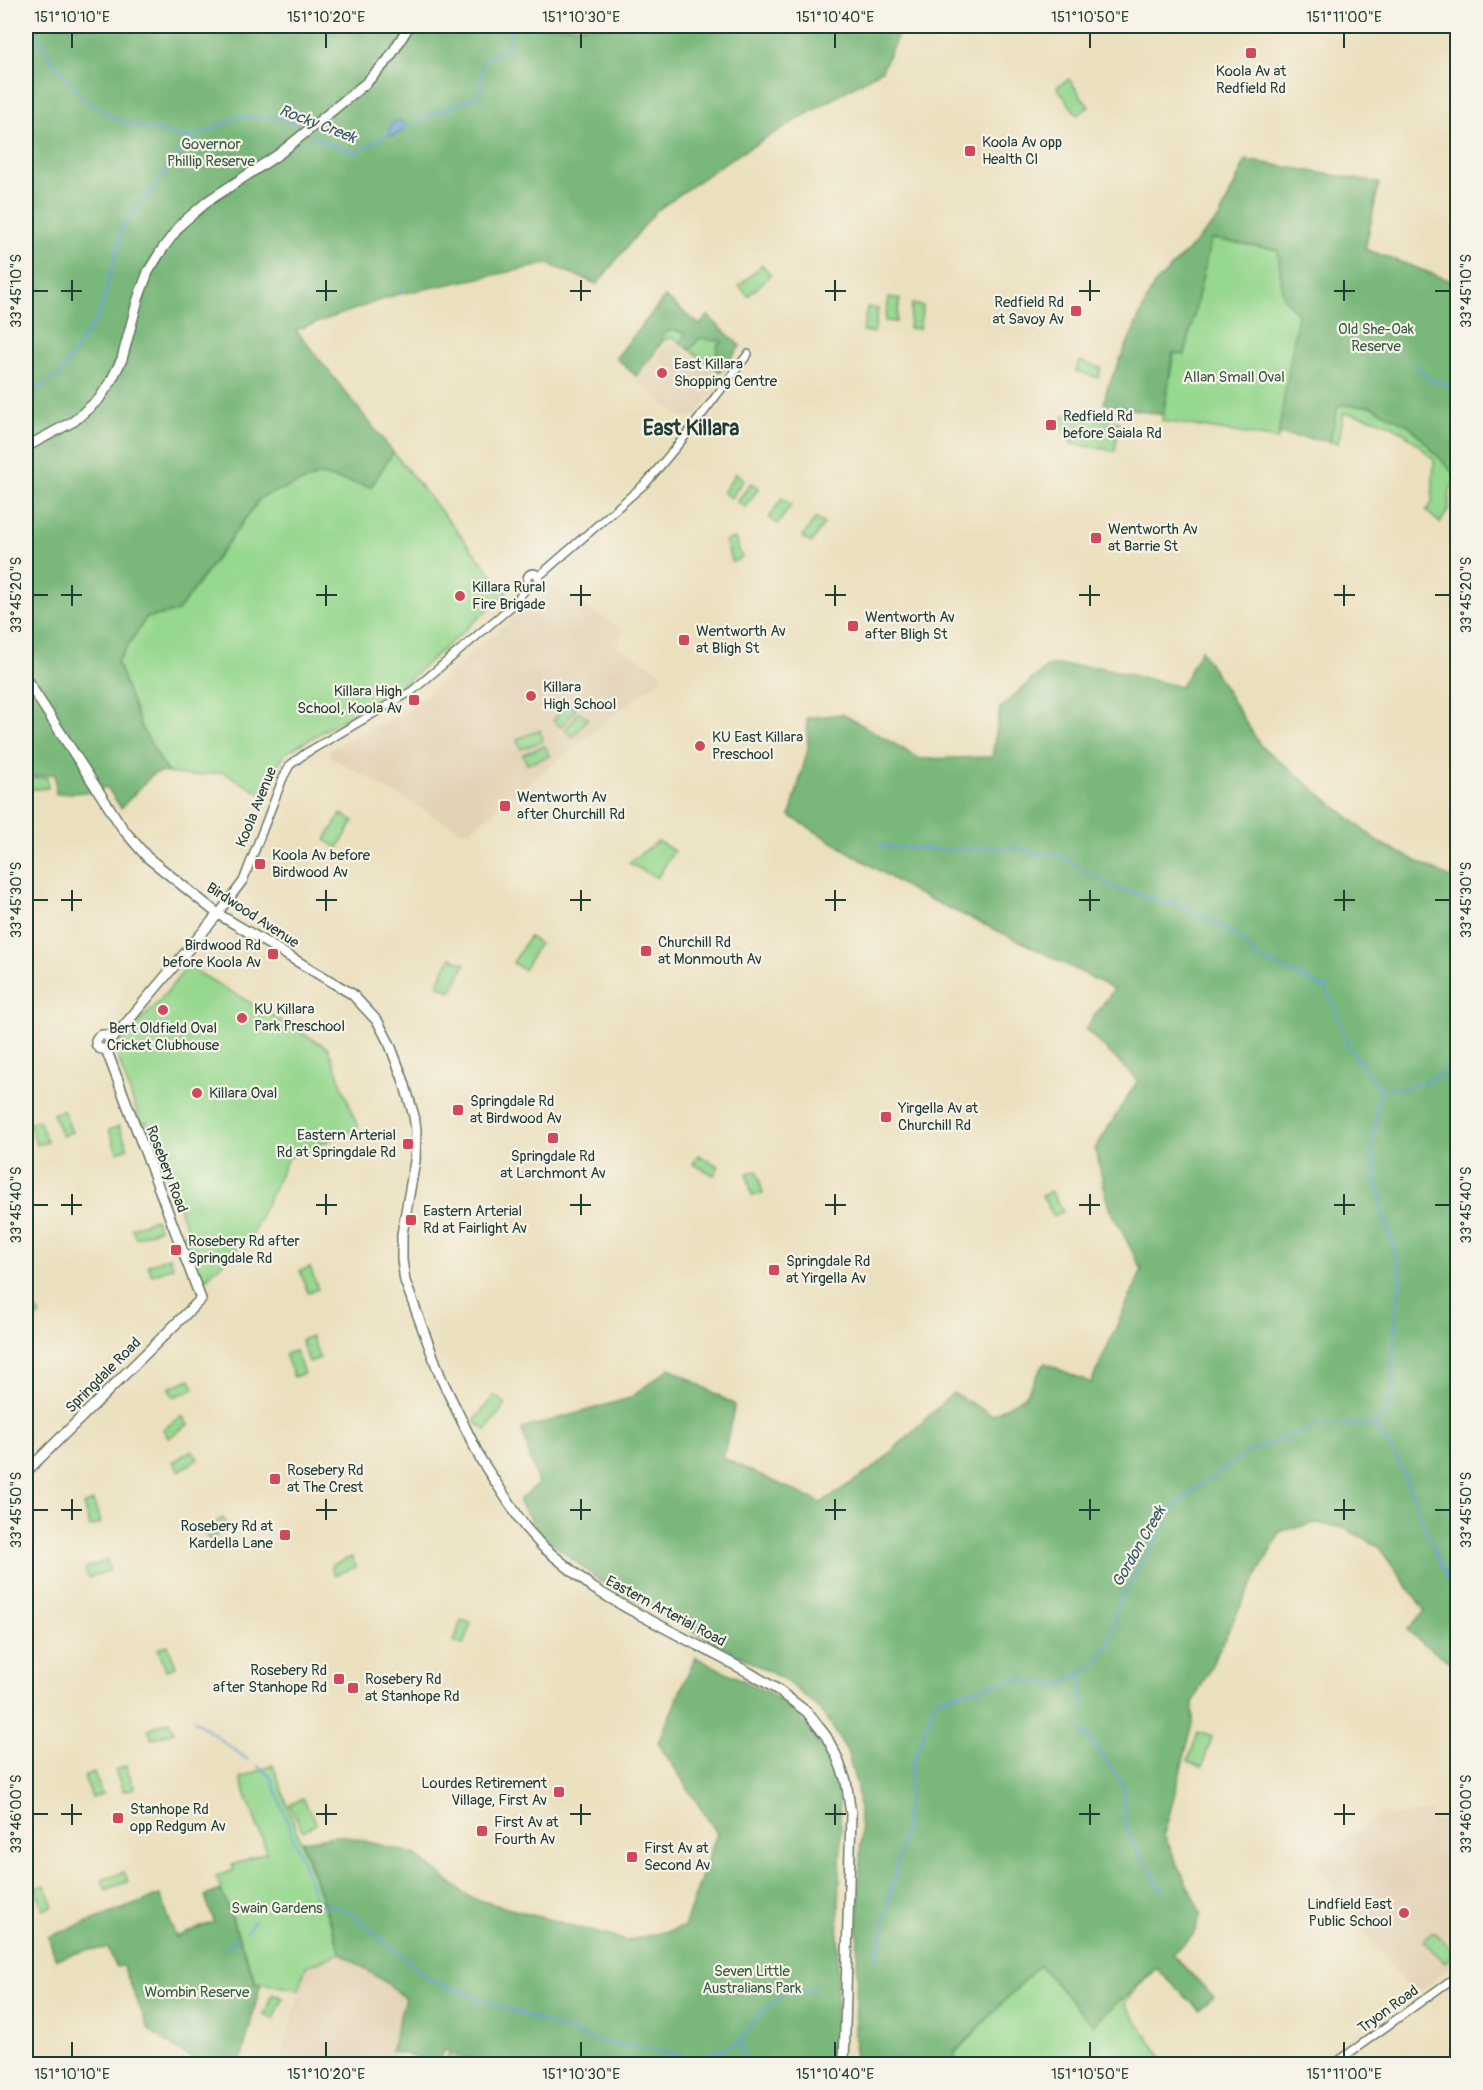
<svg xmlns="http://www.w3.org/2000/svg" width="1483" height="2090" font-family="Pangolin,sans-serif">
	<rect width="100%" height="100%" fill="#f7f3e8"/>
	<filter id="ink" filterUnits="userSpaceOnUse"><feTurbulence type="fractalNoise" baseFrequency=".0167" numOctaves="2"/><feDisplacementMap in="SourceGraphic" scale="12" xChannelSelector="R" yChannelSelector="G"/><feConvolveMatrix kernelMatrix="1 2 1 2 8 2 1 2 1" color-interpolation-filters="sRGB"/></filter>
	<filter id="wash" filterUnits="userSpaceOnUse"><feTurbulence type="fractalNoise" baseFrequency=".008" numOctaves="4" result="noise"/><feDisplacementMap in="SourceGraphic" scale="24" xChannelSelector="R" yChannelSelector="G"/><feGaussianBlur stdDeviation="1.35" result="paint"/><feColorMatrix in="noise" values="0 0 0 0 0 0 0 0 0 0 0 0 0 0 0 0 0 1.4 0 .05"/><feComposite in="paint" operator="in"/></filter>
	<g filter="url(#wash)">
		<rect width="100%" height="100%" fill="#ebe0be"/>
		<!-- built -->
		<path fill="#e3d2b5" d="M669 342H673L723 379 696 414 688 417H680L637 382Z
			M547 585 624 630 616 645 663 673 661 678 470 830 460 831 330 756V750L370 728 404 714 523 609Z
			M1384 1811 1389 1817 1430 1811 1431 1819 1457 1820V1963L1412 1995 1314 1863Z
			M341 1953 388 1984 405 1998 391 2050 401 2053 400 2060 380 2057 378 2064H280L306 1966Z"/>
		<!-- green -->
		<path fill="#97d88f" stroke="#5b8a62" stroke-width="1.5" d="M1069 79 1089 107 1077 115 1057 87Z
			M1246 160 1379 183 1365 249 1457 283V485L1455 483 1450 489 1449 509 1440 523 1426 511 1432 503 1434 460C1404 429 1388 419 1344 413L1338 443 1279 434 1278 439 1162 421 1174 353 1185 354 1211 239 1206 232 1219 218Z
			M762 265 771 275 748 296 739 286Z
			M665 297 700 325 708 316 740 346 720 372 675 339 669 338 663 341 636 376 616 358Z
			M889 297 900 299 896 322 885 321Z
			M912 304 923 306 919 329 909 328Z
			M867 307 878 309 874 333 863 331Z
			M1080 361 1101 368 1098 378 1076 371Z
			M1069 414 1119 422 1115 451 1072 444 1061 422 1063 416Z
			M393 452 507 593 406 682 286 753 276 767 265 796 223 772 193 776 168 773 141 727 117 662 146 618 178 611 261 497 320 475 371 487Z
			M736 473 744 479 731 498 723 492Z
			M751 483 759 488 746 507 737 502Z
			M782 498 791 505 778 524 769 518Z
			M816 518 824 524 811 543 802 537Z
			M735 538 742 558 732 562 725 541Z
			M567 702 576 709 561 727 553 721Z
			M579 712 588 718 573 737 565 730Z
			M540 730 543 741 521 749 517 739Z
			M545 746 549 756 527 764 523 754Z
			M47 777 48 788 26 790V779Z
			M341 814 354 821 338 848 325 840Z
			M658 841 674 851 657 878 629 863Z
			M529 937 539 943 524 970 513 963Z
			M451 957 465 964 451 992 437 984Z
			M187 966 328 1048 358 1128 288 1158 252 1234 207 1278 199 1277 183 1234 188 1232 147 1122 141 1124 117 1055C120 1037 148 1014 160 1000 170 989 178 978 187 966Z
			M63 1110 72 1132 62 1136 53 1114Z
			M39 1120 47 1142 37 1145 29 1124Z
			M119 1126 128 1148 117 1152 109 1130Z
			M698 1155 719 1166 714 1175 693 1164Z
			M757 1171 763 1194 752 1196 747 1173Z
			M1051 1191 1063 1211 1054 1216 1042 1196Z
			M155 1219 159 1229 136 1238 132 1228Z
			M169 1257 173 1267 152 1275 148 1265Z
			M310 1267 318 1289 308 1293 300 1271Z
			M33 1307 40 1315 26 1329V1314Z
			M311 1336 320 1358 309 1362 301 1340Z
			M295 1351 304 1373 294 1377 285 1354Z
			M190 1379 194 1389 173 1397 169 1388Z
			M494 1395 506 1404 486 1430 474 1421Z
			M182 1416 188 1425 168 1438 163 1429Z
			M192 1450 198 1459 179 1471 173 1462Z
			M93 1501 101 1523 90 1527 83 1505Z
			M223 1518 229 1527 209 1540 203 1530Z
			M352 1557 356 1567 334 1575 331 1565Z
			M107 1560 110 1570 88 1578 85 1568Z
			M461 1620 471 1623 463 1645 454 1642Z
			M168 1645 176 1667 166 1670 158 1649Z
			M170 1721 174 1732 152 1739 148 1729Z
			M1198 1732 1212 1737 1202 1767 1188 1762Z
			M273 1765 341 1953 306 1966 299 1990 261 1983 257 1984 216 1876 234 1870 232 1865 267 1852 240 1778Z
			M126 1766 134 1788 123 1791 115 1770Z
			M94 1772 102 1794 92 1798 84 1776Z
			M303 1798 316 1824 303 1831 290 1805Z
			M124 1872 128 1881 106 1890 102 1880Z
			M45 1885 53 1906 43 1910 36 1888Z
			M1433 1931 1455 1953 1445 1962 1423 1941Z
			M1039 1965 1052 1979 1156 1968 1124 2002 1166 2064H955V2053Z
			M273 1994 283 1998 274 2019 264 2015Z
			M448 2054 470 2060 469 2064H445Z"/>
		<!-- forest -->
		<path fill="#79b87a" stroke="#4c7a57" stroke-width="1.5" d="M26 26H902L882 70 727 161 655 212 597 284 548 264 395 295 296 330 393 452 371 487 320 475 261 497 178 611 146 618 117 662 141 727 168 773 160 772 153 774 121 808 107 787 86 792 56 794 55 774 26 777Z
			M1246 160 1379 183 1365 249 1457 283V477L1410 426 1370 406 1338 405 1330 441 1278 434 1298 314 1283 297 1278 250 1211 239 1185 355 1173 353 1163 415 1104 404 1107 389 1153 286 1219 218Z
			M665 297 700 325 708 316 740 346 720 372 716 362 718 343H722L721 339 715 341 700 338 690 350 680 343 685 334 675 330 666 332 653 355 636 376 616 358Z
			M1201 650 1260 745 1380 843 1457 881V1666L1426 1646 1407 1630 1425 1611 1378 1546 1344 1528 1315 1523 1281 1531 1238 1611 1193 1703V1723L1164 1835 1201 1914 1193 1935 1172 1954 1214 1997 1199 2010 1156 1968 1093 2025 1039 1965 955 2052V2064H854L861 1832 857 1787 847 1751 829 1721 811 1701 783 1679 600 1581 539 1532 518 1501 538 1484 522 1429 630 1398 670 1368 735 1405 723 1458 821 1503 874 1468 953 1393 992 1415 1024 1397 1045 1363 1091 1383 1142 1270 1110 1209 1095 1149 1138 1080 1085 1029 1114 989 1028 945 914 892 790 816 808 749 807 718 843 714 920 759 992 757 1000 708 1049 665 1099 667 1181 687Z
			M695 1657 773 1695 800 1717 815 1736 829 1762 838 1791 841 1831 835 2064H487V2063L444 2050 440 2063 391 2051 405 1998 388 1984 341 1953 302 1841 342 1835 414 1854 471 1898 627 1941 684 1927 717 1833 658 1743Z
			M221 1890 256 1984 261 1983 240 2064H199L149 2030 123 1966 116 1967 108 1948 87 1950 56 1959 48 1937 160 1895 176 1937 214 1922 205 1896Z"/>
		<!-- water -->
		<path fill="#6da2d9" stroke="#467086" stroke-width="1.5" d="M400 120 404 127V131L392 136 389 133C390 124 392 122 400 120Z"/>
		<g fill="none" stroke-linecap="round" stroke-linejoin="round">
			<!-- stream -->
			<path stroke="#6da2d9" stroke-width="2" d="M32 26 49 56 83 99 119 121 190 139
				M401 128 480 95 483 61 510 44 511 26
				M310 134 315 138 356 153 391 132
				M400 287 401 293
				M1414 364 1430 380 1458 387
				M26 396 59 376 100 313 123 226 190 139 237 117 279 118 302 126 306 130
				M878 846 947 850 1003 847 1063 857 1115 888 1191 909 1238 936 1255 956 1325 988 1336 1009 1348 1046 1380 1089
				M1375 1426C1383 1437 1392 1448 1398 1461 1419 1507 1433 1556 1458 1600
				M1080 1675 1084 1710
				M194 1720 248 1760
				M1079 1728 1098 1749 1123 1784 1126 1827 1135 1846 1163 1892
				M258 1766 271 1777 317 1902
				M291 1909 317 1903 349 1911 432 1981 593 2040 696 2058 740 2042
				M247 1931 254 1921
				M226 1948 238 1938
				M876 1959 903 1838 912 1763 936 1699 1012 1679 1057 1685 1090 1669 1108 1646 1119 1602 1177 1503 1246 1453 1320 1424 1375 1426 1392 1403 1394 1333 1401 1274 1383 1213 1372 1150 1380 1089 1407 1088 1455 1069 1458 1071
				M744 2064 740 2042 756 2017 785 1993 814 1990"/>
		</g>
	</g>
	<g filter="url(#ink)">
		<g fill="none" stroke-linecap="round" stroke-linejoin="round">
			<!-- minor casing -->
			<g stroke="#667664" stroke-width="10">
				<path id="minor" d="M527 579a6 6 0 1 1 12 0a6 6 0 1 1-12 0Z
					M538 577 647 482 691 429 748 354
					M218 914 243 881 283 778 290 765 306 753 412 691 513 605 529 585
					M1334 2064 1458 1975"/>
			</g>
			<!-- major casing -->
			<g stroke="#667664" stroke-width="12">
				<path id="major" d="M26 447 74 421 99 399 111 381 122 359 138 299 148 272 161 251 181 224 208 201 279 154 366 83 388 60 409 26
					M26 679 123 829 147 857 218 914 352 994 378 1022 390 1045 403 1079 414 1116 416 1130 415 1161 402 1234V1260L405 1281 441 1378 481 1460 525 1527 543 1547 593 1588 629 1609 750 1673 778 1690 807 1712 826 1736 837 1757 846 1781 851 1814 844 2064
					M96 1042a7 7 0 1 1 14 0a7 7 0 1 1-14 0Z
					M109 1040 117 1034 218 914
					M26 1472 201 1299 106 1049"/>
			</g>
			<!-- minor -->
			<use href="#minor" stroke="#fff" stroke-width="7"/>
			<!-- major -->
			<use href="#major" stroke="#fff" stroke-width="9"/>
		</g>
	</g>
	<!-- ticks -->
	<path fill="none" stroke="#1f3d34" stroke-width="2" d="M72 33V48M326 33V48M581 33V48M835 33V48M1090 33V48M1344 33V48M72 280V301M326 280V301M581 280V301M835 280V301M1090 280V301M1344 280V301M33 291H48M61 291H82M316 291H337M570 291H591M825 291H846M1079 291H1100M1334 291H1355M1435 291H1450M72 585V606M326 585V606M581 585V606M835 585V606M1090 585V606M1344 585V606M33 595H48M61 595H82M316 595H337M570 595H591M825 595H846M1079 595H1100M1334 595H1355M1435 595H1450M72 890V911M326 890V911M581 890V911M835 890V911M1090 890V911M1344 890V911M33 900H48M61 900H82M316 900H337M570 900H591M825 900H846M1079 900H1100M1334 900H1355M1435 900H1450M72 1194V1215M326 1194V1215M581 1194V1215M835 1194V1215M1090 1194V1215M1344 1194V1215M33 1205H48M61 1205H82M316 1205H337M570 1205H591M825 1205H846M1079 1205H1100M1334 1205H1355M1435 1205H1450M72 1499V1520M326 1499V1520M581 1499V1520M835 1499V1520M1090 1499V1520M1344 1499V1520M33 1510H48M61 1510H82M316 1510H337M570 1510H591M825 1510H846M1079 1510H1100M1334 1510H1355M1435 1510H1450M72 1804V1825M326 1804V1825M581 1804V1825M835 1804V1825M1090 1804V1825M1344 1804V1825M33 1814H48M61 1814H82M316 1814H337M570 1814H591M825 1814H846M1079 1814H1100M1334 1814H1355M1435 1814H1450M72 2042V2057M326 2042V2057M581 2042V2057M835 2042V2057M1090 2042V2057M1344 2042V2057"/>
	<!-- markers -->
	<g fill="#d1495b" stroke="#f7f3e8" stroke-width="2">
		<rect x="1245" y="47" width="12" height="12" rx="3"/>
		<rect x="964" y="145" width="12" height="12" rx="3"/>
		<rect x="1070" y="305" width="12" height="12" rx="3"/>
		<circle cx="662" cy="373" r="6"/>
		<rect x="1045" y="419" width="12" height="12" rx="3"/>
		<rect x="1090" y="532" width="12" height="12" rx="3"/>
		<circle cx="460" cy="596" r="6"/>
		<rect x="847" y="620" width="12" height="12" rx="3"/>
		<rect x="678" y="634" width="12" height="12" rx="3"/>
		<circle cx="531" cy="696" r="6"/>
		<rect x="408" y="694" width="12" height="12" rx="3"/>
		<circle cx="700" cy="746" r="6"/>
		<rect x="499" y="800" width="12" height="12" rx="3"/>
		<rect x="254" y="858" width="12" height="12" rx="3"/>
		<rect x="640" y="945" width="12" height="12" rx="3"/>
		<rect x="267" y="948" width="12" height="12" rx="3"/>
		<circle cx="163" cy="1010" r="6"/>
		<circle cx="242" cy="1018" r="6"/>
		<circle cx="197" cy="1093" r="6"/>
		<rect x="452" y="1104" width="12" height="12" rx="3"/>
		<rect x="880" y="1111" width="12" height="12" rx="3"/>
		<rect x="547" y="1132" width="12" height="12" rx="3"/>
		<rect x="402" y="1138" width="12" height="12" rx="3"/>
		<rect x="405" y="1214" width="12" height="12" rx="3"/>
		<rect x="170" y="1244" width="12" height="12" rx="3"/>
		<rect x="768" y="1264" width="12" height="12" rx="3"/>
		<rect x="269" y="1473" width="12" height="12" rx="3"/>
		<rect x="279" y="1529" width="12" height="12" rx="3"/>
		<rect x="333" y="1673" width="12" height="12" rx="3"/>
		<rect x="347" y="1682" width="12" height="12" rx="3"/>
		<rect x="553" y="1786" width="12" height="12" rx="3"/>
		<rect x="112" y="1812" width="12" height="12" rx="3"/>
		<rect x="476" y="1825" width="12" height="12" rx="3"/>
		<rect x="626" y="1851" width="12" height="12" rx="3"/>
		<circle cx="1404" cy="1913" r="6"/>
	</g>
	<g text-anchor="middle" stroke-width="4.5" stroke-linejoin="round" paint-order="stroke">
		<!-- poi labels -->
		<g font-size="15" fill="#1f3d34" stroke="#f7f3e8" text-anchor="start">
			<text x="1251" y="76" text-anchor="middle">Koola Av at<tspan x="1251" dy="17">Redfield Rd</tspan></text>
			<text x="982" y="147">Koola Av opp<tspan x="982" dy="17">Health Cl</tspan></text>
			<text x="1064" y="307" text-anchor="end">Redfield Rd<tspan x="1064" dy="17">at Savoy Av</tspan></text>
			<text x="674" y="369">East Killara<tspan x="674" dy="17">Shopping Centre</tspan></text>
			<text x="1063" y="421">Redfield Rd<tspan x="1063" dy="17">before Saiala Rd</tspan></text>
			<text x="1108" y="534">Wentworth Av<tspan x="1108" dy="17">at Barrie St</tspan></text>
			<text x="472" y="592">Killara Rural<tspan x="472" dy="17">Fire Brigade</tspan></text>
			<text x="865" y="622">Wentworth Av<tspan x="865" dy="17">after Bligh St</tspan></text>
			<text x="696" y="636">Wentworth Av<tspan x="696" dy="17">at Bligh St</tspan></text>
			<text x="543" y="692">Killara<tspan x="543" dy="17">High School</tspan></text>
			<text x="402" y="696" text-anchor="end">Killara High<tspan x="402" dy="17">School, Koola Av</tspan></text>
			<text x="712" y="742">KU East Killara<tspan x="712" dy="17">Preschool</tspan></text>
			<text x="517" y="802">Wentworth Av<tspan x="517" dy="17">after Churchill Rd</tspan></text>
			<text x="272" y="860">Koola Av before<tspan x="272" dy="17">Birdwood Av</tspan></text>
			<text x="658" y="947">Churchill Rd<tspan x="658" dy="17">at Monmouth Av</tspan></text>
			<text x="261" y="950" text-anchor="end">Birdwood Rd<tspan x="261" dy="17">before Koola Av</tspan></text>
			<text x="254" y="1014">KU Killara<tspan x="254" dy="17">Park Preschool</tspan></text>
			<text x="163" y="1033" text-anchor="middle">Bert Oldfield Oval<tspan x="163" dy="17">Cricket Clubhouse</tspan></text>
			<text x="209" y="1098">Killara Oval</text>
			<text x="470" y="1106">Springdale Rd<tspan x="470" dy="17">at Birdwood Av</tspan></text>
			<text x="898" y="1113">Yirgella Av at<tspan x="898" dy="17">Churchill Rd</tspan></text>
			<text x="396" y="1140" text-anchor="end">Eastern Arterial<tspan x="396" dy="17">Rd at Springdale Rd</tspan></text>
			<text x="553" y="1161" text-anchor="middle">Springdale Rd<tspan x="553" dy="17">at Larchmont Av</tspan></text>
			<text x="423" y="1216">Eastern Arterial<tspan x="423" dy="17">Rd at Fairlight Av</tspan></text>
			<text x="188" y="1246">Rosebery Rd after<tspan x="188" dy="17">Springdale Rd</tspan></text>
			<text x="786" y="1266">Springdale Rd<tspan x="786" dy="17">at Yirgella Av</tspan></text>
			<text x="287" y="1475">Rosebery Rd<tspan x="287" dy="17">at The Crest</tspan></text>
			<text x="273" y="1531" text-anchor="end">Rosebery Rd at<tspan x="273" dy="17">Kardella Lane</tspan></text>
			<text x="327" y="1675" text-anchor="end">Rosebery Rd<tspan x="327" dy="17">after Stanhope Rd</tspan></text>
			<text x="365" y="1684">Rosebery Rd<tspan x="365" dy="17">at Stanhope Rd</tspan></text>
			<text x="547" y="1788" text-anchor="end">Lourdes Retirement<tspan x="547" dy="17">Village, First Av</tspan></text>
			<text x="130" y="1814">Stanhope Rd<tspan x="130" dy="17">opp Redgum Av</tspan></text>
			<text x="494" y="1827">First Av at<tspan x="494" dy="17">Fourth Av</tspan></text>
			<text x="644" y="1853">First Av at<tspan x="644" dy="17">Second Av</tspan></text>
			<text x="1392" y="1909" text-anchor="end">Lindfield East<tspan x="1392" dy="17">Public School</tspan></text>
		</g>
		<!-- park labels -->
		<g font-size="15" fill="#375c46" stroke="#f7f3e8">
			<text x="211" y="149">Governor<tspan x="211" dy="17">Phillip Reserve</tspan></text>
			<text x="1376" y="334">Old She-Oak<tspan x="1376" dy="17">Reserve</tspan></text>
			<text x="1234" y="382">Allan Small Oval</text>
			<text x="277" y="1913">Swain Gardens</text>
			<text x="752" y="1976">Seven Little<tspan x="752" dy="17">Australians Park</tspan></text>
			<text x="197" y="1997">Wombin Reserve</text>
		</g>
		<!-- street labels -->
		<g font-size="15" fill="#1f3d34" stroke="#f7f3e8">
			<text transform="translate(256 807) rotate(-68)" y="5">Koola Avenue</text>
			<text transform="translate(253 915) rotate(33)" y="5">Birdwood Avenue</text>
			<text transform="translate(167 1169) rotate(69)" y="5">Rosebery Road</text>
			<text transform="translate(103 1375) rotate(-45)" y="5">Springdale Road</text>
			<text transform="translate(666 1611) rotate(28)" y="5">Eastern Arterial Road</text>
			<text transform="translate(1388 2009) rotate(-36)" y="5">Tryon Road</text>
		</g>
		<!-- water labels -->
		<g font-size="16" font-style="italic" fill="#365b66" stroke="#f7f3e8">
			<text transform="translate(318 123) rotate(21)" y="6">Rocky Creek</text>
			<text transform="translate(1138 1546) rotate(-60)" y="6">Gordon Creek</text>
		</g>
		<!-- district labels -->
		<g font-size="21" font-weight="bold" fill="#1f3d34" stroke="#f7f3e8">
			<text x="691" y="435">East Killara</text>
		</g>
	</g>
	<!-- margin -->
	<rect width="1483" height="2090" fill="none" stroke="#f7f3e8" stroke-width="66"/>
	<rect x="33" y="33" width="1417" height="2024" fill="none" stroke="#1f3d34" stroke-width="2"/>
	<g font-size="15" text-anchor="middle" fill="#1f3d34">
		<text x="72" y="22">151°10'10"E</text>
		<text x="326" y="22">151°10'20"E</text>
		<text x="581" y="22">151°10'30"E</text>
		<text x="835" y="22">151°10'40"E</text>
		<text x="1090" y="22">151°10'50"E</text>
		<text x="1344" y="22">151°11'00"E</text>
		<text transform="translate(16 291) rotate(-90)" y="5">33°45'10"S</text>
		<text transform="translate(1466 291) rotate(-90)" y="5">33°45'10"S</text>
		<text transform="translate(16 595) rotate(-90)" y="5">33°45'20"S</text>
		<text transform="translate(1466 595) rotate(-90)" y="5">33°45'20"S</text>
		<text transform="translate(16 900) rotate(-90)" y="5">33°45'30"S</text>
		<text transform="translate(1466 900) rotate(-90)" y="5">33°45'30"S</text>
		<text transform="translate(16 1205) rotate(-90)" y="5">33°45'40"S</text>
		<text transform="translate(1466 1205) rotate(-90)" y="5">33°45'40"S</text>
		<text transform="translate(16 1510) rotate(-90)" y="5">33°45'50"S</text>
		<text transform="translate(1466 1510) rotate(-90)" y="5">33°45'50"S</text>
		<text transform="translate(16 1814) rotate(-90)" y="5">33°46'00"S</text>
		<text transform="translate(1466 1814) rotate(-90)" y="5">33°46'00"S</text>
		<text x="72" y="2079">151°10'10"E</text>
		<text x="326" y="2079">151°10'20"E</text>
		<text x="581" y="2079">151°10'30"E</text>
		<text x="835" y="2079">151°10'40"E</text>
		<text x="1090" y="2079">151°10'50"E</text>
		<text x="1344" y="2079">151°11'00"E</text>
	</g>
</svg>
